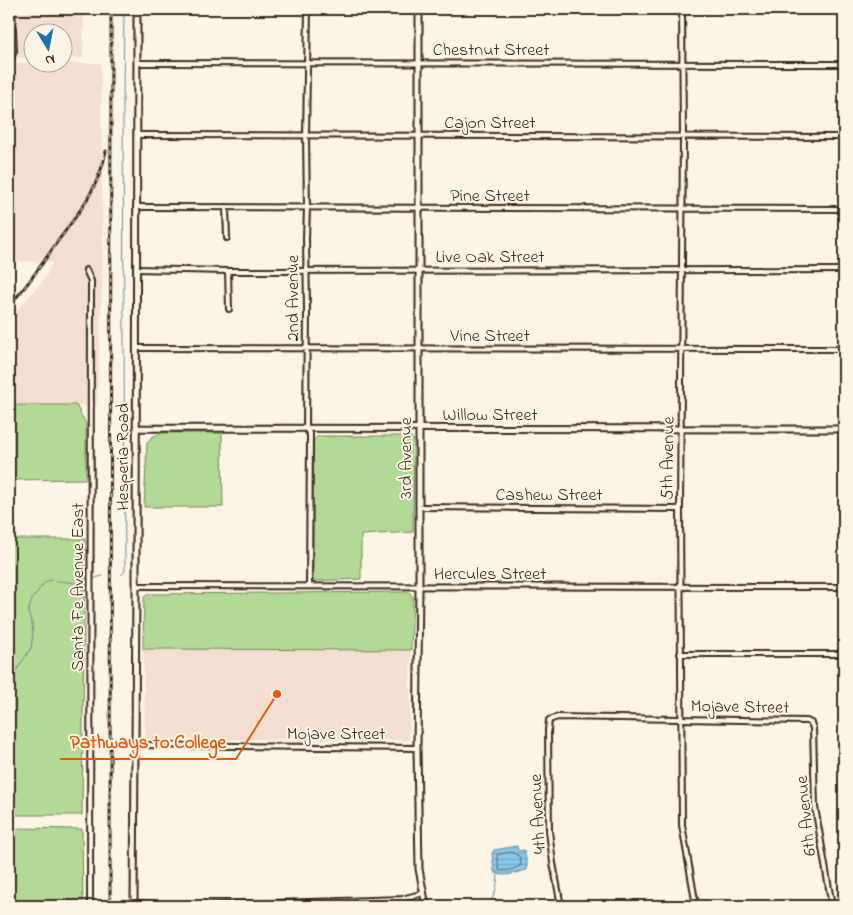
<svg xmlns="http://www.w3.org/2000/svg" width="853" height="915" font-family="'Indie Flower',sans-serif">
	<defs>
		<pattern id="water-rules" width="6" height="5" patternUnits="userSpaceOnUse" patternTransform="scale(1.25)"><rect width="6" height="5" fill="#8bcaec"/><path d="M0 2.5h6" fill="none" stroke="#73a4bf"/></pattern>
	</defs>
	<rect width="100%" height="100%" fill="#fcf5e5"/>
	<filter id="ink" filterUnits="userSpaceOnUse"><feTurbulence type="fractalNoise" baseFrequency=".02" numOctaves="2"/><feDisplacementMap in="SourceGraphic" scale="10" xChannelSelector="R" yChannelSelector="G"/><feConvolveMatrix kernelMatrix="1 2 1 2 8 2 1 2 1" color-interpolation-filters="sRGB"/></filter>
	<g filter="url(#ink)">
		<!-- built -->
		<path fill="#f4ded1" d="M9 9H84L83 58H63L62 32H32V58H9Z
			M17 63H101L103 262 97 406 76 405H9V320L45 278 52 262 9 261V68H12Z
			M143 649 411 650 409 740 145 739Z"/>
		<!-- grass -->
		<path fill="#b2d995" stroke="#76825a" d="M9 405H76L86 424V479L9 480Z
			M163 433H222L223 507H144L147 444C149 437 155 435 163 433Z
			M318 436H410L414 441 413 532 361 535V579L313 581V441Z
			M9 539H85L82 815H9Z
			M409 592 413 597 411 650 143 649 144 597 149 594Z
			M9 828 82 829 83 906H9Z"/>
		<!-- water -->
		<path fill="url(#water-rules)" stroke="#6b8a9a" d="M517 846 518 851 524 850 527 864V870C516 872 505 879 494 872L492 853 494 850Z"/>
		<g fill="none" stroke-linecap="round" stroke-linejoin="round">
			<!-- shore -->
			<path stroke="#5b6a70" stroke-width="1" d="M512 852 520 857 521 865C516 869 506 871 499 870L497 855 505 853Z"/>
			<!-- stream -->
			<path stroke="#6b8a9a" stroke-width="1" d="M121 575 125 571 123 101 124 9
				M92 579 103 576
				M9 682 31 648 33 634 32 623 28 613 32 599 45 582 50 580 77 583 88 580
				M488 906C495 896 497 887 498 875"/>
			<!-- street casing -->
			<g stroke="#3b2a1e" stroke-width="8">
				<path id="street" d="M308 9 306 136 307 208 306 238 307 310 306 428 310 435 309 586
					M682 9 683 136 680 509 682 825 696 906
					M9 62 14 51 12 9
					M137 63 844 64
					M137 135 844 137
					M136 207 844 209
					M226 207 227 238
					M136 269 228 271 844 270
					M86 270 91 281V289L90 906
					M228 271 229 309
					M136 348 844 349
					M419 507 680 509
					M136 586 844 587
					M680 654H844
					M134 745 417 748
					M134 903 190 906 402 899 424 893
					M561 906 553 863 549 831 548 730 549 720 558 717 807 721 811 723 813 728 815 807 832 906"/>
			</g>
			<!-- secondary casing -->
			<g stroke="#3b2a1e" stroke-width="9">
				<path id="secondary" d="M419 9V587L417 748 419 869 426 906
					M136 428 844 429
					M134 906 136 586 137 9"/>
			</g>
			<!-- street -->
			<use href="#street" stroke="#fcf5e5" stroke-width="4"/>
			<!-- secondary -->
			<use href="#secondary" stroke="#fcf5e5" stroke-width="5"/>
			<!-- rail casing -->
			<g stroke="#3b2a1e" stroke-width="3">
				<path id="rail" d="M9 306C26 287 41 266 55 245 77 215 99 189 106 151
					M110 906 111 9"/>
			</g>
			<!-- rail -->
			<use href="#rail" stroke="#fcf5e5" stroke-width="1" stroke-dasharray="4" stroke-linecap="butt"/>
		</g>
	</g>
	<g text-anchor="middle" stroke-width="4" stroke-linejoin="round" paint-order="stroke">
		<!-- street labels -->
		<g font-size="18" fill="#3b2a1e" stroke="#fcf5e5">
			<text x="491" y="55">Chestnut Street</text>
			<text x="490" y="128">Cajon Street</text>
			<text x="490" y="201">Pine Street</text>
			<text x="490" y="262">Live Oak Street</text>
			<text transform="translate(292 298) rotate(-90)" y="6">2nd Avenue</text>
			<text x="490" y="341">Vine Street</text>
			<text x="490" y="420">Willow Street</text>
			<text transform="translate(122 457) rotate(-90)" y="6">Hesperia Road</text>
			<text transform="translate(405 458) rotate(-90)" y="6">3rd Avenue</text>
			<text transform="translate(667 458) rotate(-89)" y="6">5th Avenue</text>
			<text x="549" y="500">Cashew Street</text>
			<text x="490" y="579">Hercules Street</text>
			<text transform="translate(77 587) rotate(-90)" y="6">Santa Fe Avenue East</text>
			<text transform="translate(740 706) rotate(1)" y="6">Mojave Street</text>
			<text x="336" y="739">Mojave Street</text>
			<text transform="translate(537 814) rotate(-93)" y="6">4th Avenue</text>
			<text transform="translate(805 816) rotate(-96)" y="6">6th Avenue</text>
		</g>
	</g>
	<!-- callouts -->
	<path fill="none" stroke="#e8590c" stroke-width="2" d="M277 694L236 759H60"/>
	<circle fill="#e8590c" stroke="#fcf5e5" stroke-width="2" cx="277" cy="694" r="5"/>
	<g font-size="19" text-anchor="middle" font-weight="bold" fill="#e8590c" stroke="#fcf5e5" stroke-width="4" stroke-linejoin="round" paint-order="stroke">
		<text x="148" y="748">Pathways to College</text>
	</g>
	<!-- margin -->
	<rect width="853" height="915" fill="none" stroke="#fcf5e5" stroke-width="30"/>
	<rect x="15" y="15" width="823" height="885" fill="none" stroke="#3b2a1e" stroke-width="2" filter="url(#ink)"/>
	<!-- north arrow -->
	<g transform="translate(48 48) rotate(170)"><circle r="24" fill="#fcf5e5" stroke="#afa495"/>
	<path d="M0-4L9 19L0 12L-9 19Z" fill="#1f6fb2"/>
	<text y="-8" font-size="14" font-weight="bold" text-anchor="middle" fill="#3b2a1e">N</text>
	</g>
</svg>
